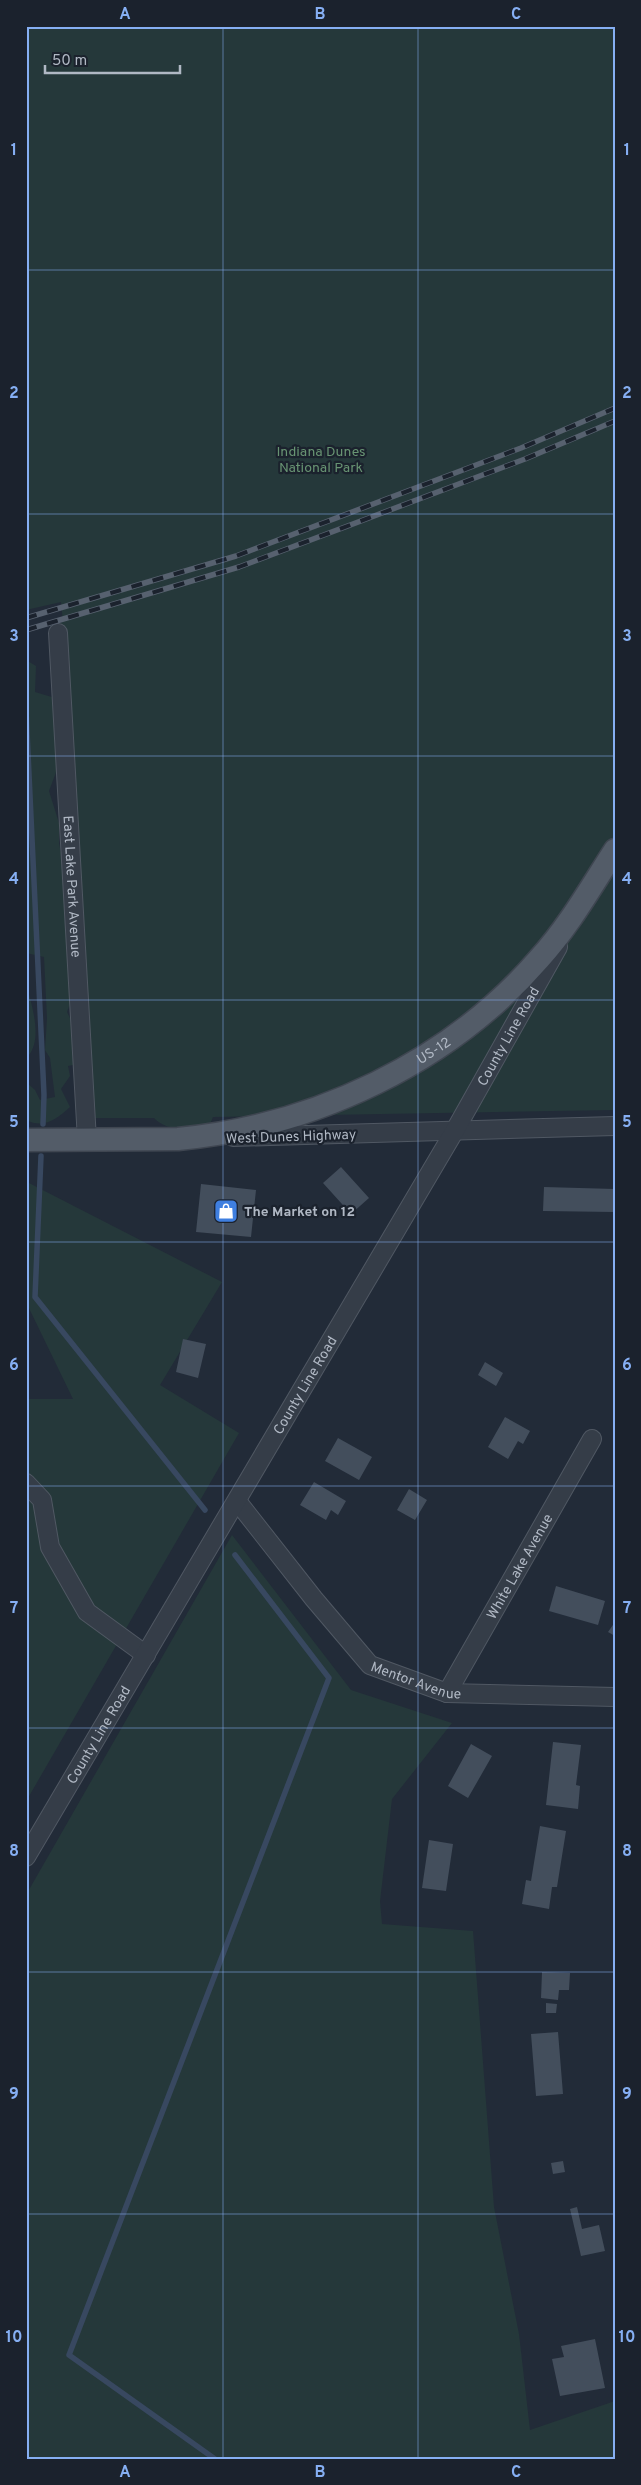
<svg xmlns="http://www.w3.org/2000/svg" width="641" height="2485" font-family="Overpass,sans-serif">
	<rect width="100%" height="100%" fill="#222b38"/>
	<!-- green -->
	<path fill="#25383a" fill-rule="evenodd" d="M26 26H615V1110L213 1117 211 1122C193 1130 169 1133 154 1118H95L92 1078 88 1071 72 998 67 1012 72 1022 75 1060 73 1065 68 1066 70 1076 61 1089 70 1107C57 1119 44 1129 26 1120V1082L35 1090 40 1100 55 1097 50 1058 45 1050 47 1018 44 957 26 953V660L36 666 35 692 55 698 57 755 65 658 60 623 63 622 61 602 26 610ZM58 767 64 867 59 843V823L49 791Z
		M26 983C31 1003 43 1037 29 1055L26 1054Z
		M29 1183 222 1282 160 1385 239 1433 28 1798 26 1797V1399H73L26 1302Z
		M232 1535 351 1690 452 1723 392 1799 380 1901 382 1924 473 1931 494 2207 519 2334 530 2430 615 2401V2459H26V1895Z"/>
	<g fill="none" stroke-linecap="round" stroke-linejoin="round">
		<!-- stream -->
		<path stroke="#384860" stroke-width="5.5" d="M26 710 44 1095 43 1124
			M41 1156 35 1297 205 1510
			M215 2459 69 2355 329 1678 235 1555"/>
	</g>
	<!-- building -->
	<path fill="#434e5c" d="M341 1167 369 1198 351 1214 323 1183Z
		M201 1184 256 1190 251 1237 196 1232Z
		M544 1187 615 1189 614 1212 543 1211Z
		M183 1339 206 1344 198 1378 176 1372Z
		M485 1362 503 1373 496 1386 478 1375Z
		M505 1417 530 1431 523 1444 518 1441 508 1459 488 1447Z
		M338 1438 372 1457 359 1480 325 1461Z
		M314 1482 346 1501 338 1515 331 1510 326 1520 300 1505Z
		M409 1489 427 1500 415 1520 397 1510Z
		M556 1586 605 1601 598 1625 549 1611Z
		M615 1622V1636L608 1632Z
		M553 1742 581 1745 576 1785 580 1786 578 1809 546 1805Z
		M471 1744 492 1756 468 1798 448 1786Z
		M540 1826 566 1831 557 1887H552L549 1909 522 1904 526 1880 531 1881Z
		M429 1840 453 1844 446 1891 422 1888Z
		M542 1972 570 1973 569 1990H559L558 2000 541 1998Z
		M546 2003 557 2004 556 2013H546Z
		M558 2032 563 2094 536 2096 531 2034Z
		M563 2161 565 2172 553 2174 551 2163Z
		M577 2207 582 2229 599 2225 605 2251 581 2256 570 2209Z
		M595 2339 605 2388 560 2396 552 2359 564 2357 561 2346Z"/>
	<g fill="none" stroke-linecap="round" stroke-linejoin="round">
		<!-- minor casing -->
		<g stroke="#505863" stroke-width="20">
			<g id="minor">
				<path id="s1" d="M58 633 87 1140"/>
				<path d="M233 1137 615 1126"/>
				<path d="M26 1483 42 1500 50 1547 87 1612 146 1655"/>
				<path id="s2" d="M237 1501 314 1599 370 1665 447 1693 615 1697"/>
				<path id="s3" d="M447 1693 592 1439"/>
				<path id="s4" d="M26 1857 454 1132 558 947"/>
			</g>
		</g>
		<!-- major casing -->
		<g stroke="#3f4651" stroke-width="25">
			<g id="major">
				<path id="s5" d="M26 1140 178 1139C314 1126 449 1063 539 959 569 926 591 887 615 850"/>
			</g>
		</g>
		<!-- minor -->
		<use href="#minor" stroke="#353d48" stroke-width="18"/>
		<!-- major -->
		<use href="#major" stroke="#535c68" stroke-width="22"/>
		<!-- rail casing -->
		<g stroke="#57616f" stroke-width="5.5">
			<path id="rail" d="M26 618 236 556 521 448 615 408
				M26 630 239 567 525 459 615 421"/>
		</g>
		<!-- rail -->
		<use href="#rail" stroke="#1b222d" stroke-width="4" stroke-dasharray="11" stroke-linecap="butt"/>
	</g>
	<!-- grid -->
	<path fill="none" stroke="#86aff3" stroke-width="1" stroke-opacity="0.55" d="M223 26V2459M418 26V2459M26 270H615M26 514H615M26 756H615M26 1000H615M26 1242H615M26 1486H615M26 1728H615M26 1972H615M26 2214H615"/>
	<!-- icons -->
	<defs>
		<g id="shop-square" transform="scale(1.25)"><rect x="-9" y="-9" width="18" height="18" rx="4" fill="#3f7fe0" stroke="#1b222d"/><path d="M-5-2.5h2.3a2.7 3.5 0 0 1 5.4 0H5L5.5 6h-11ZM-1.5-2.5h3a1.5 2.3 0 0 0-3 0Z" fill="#fff"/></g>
	</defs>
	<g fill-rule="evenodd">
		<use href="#shop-square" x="226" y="1211"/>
	</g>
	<g text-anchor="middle" stroke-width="4.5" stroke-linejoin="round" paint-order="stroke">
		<!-- park labels -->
		<g font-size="14" fill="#689473" stroke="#1b222d">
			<text x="321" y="456">Indiana Dunes<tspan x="321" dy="16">National Park</tspan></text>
		</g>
		<!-- street labels -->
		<g font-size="14" fill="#b0b8c4" stroke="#1b222d">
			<text dy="5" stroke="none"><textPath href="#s1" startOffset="254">East Lake Park Avenue</textPath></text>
			<text dy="5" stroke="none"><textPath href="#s4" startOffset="952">County Line Road</textPath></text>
			<text dy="5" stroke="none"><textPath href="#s5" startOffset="425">US-12</textPath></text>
			<text transform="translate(291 1136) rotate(-2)" y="5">West Dunes Highway</text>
			<text dy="5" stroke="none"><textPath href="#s4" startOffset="548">County Line Road</textPath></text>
			<text dy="5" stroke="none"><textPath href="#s3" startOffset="146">White Lake Avenue</textPath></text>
			<text dy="5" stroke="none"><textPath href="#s2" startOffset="260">Mentor Avenue</textPath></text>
			<text dy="5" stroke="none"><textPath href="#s4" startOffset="142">County Line Road</textPath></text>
		</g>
		<!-- poi labels -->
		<g font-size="14" font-weight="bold" fill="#b0b8c4" stroke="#1b222d" text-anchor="start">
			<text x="244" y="1216">The Market on 12</text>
		</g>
	</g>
	<!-- border -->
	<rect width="641" height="2485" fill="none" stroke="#1b222d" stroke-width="55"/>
	<!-- scale -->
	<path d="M45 65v8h135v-8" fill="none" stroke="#b0b8c4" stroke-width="2.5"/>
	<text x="52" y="65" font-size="15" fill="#b0b8c4" stroke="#1b222d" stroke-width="4" paint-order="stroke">50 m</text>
	<rect x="28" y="28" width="586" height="2430" fill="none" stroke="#86aff3" stroke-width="2"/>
	<g font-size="16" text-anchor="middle" font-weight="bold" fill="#86aff3">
		<text x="125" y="19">A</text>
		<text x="320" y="19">B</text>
		<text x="516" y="19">C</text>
		<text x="14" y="155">1</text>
		<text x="627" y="155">1</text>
		<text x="14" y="398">2</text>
		<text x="627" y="398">2</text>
		<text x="14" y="641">3</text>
		<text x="627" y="641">3</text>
		<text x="14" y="884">4</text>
		<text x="627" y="884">4</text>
		<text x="14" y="1127">5</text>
		<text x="627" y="1127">5</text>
		<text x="14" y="1370">6</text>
		<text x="627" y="1370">6</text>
		<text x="14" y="1613">7</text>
		<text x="627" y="1613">7</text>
		<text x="14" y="1856">8</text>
		<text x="627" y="1856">8</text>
		<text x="14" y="2099">9</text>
		<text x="627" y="2099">9</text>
		<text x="14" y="2342">10</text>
		<text x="627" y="2342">10</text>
		<text x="125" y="2477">A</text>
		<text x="320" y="2477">B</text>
		<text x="516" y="2477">C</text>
	</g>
</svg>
